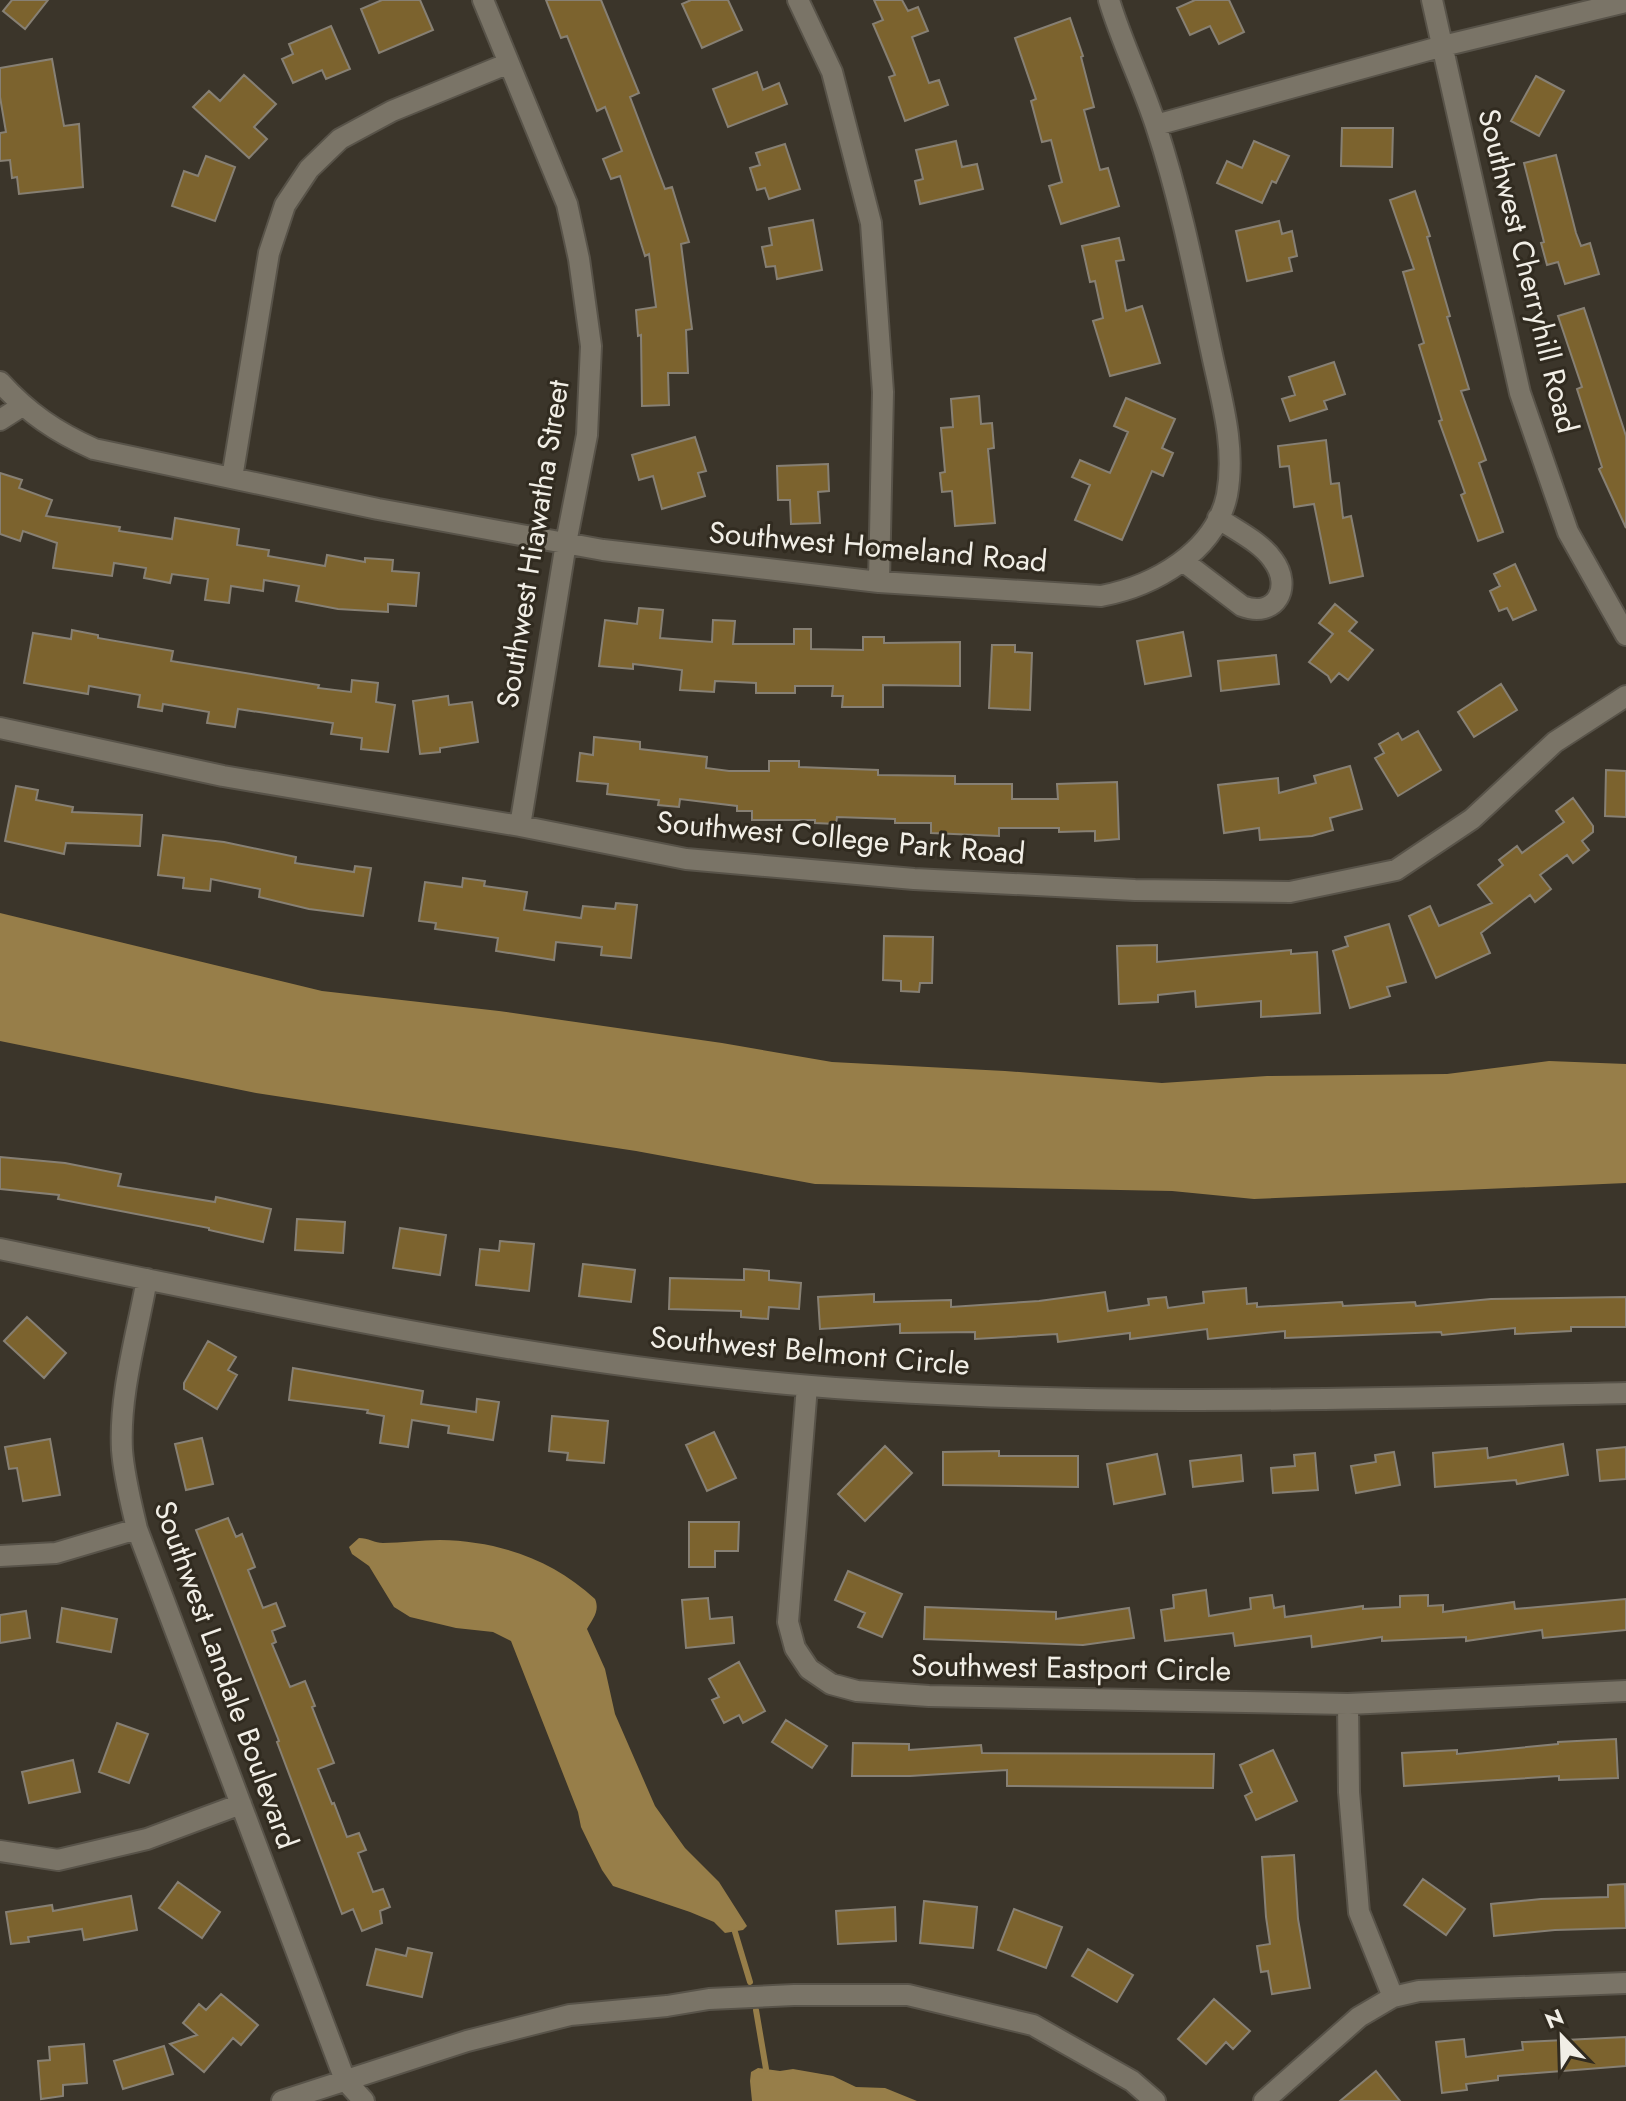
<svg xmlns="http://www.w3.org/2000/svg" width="1626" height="2101" font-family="Jost,sans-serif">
	<rect width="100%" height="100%" fill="#3b352a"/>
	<!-- water -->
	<path fill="#977e49" d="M0 913 322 991 499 1011 722 1043 832 1062 1005 1071 1162 1083 1267 1076 1447 1074 1549 1061 1626 1064V1183L1254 1199 1172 1191 815 1184 636 1151 256 1093 0 1041Z
		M359 1538C368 1538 375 1543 383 1543 402 1543 421 1540 440 1540 498 1541 552 1559 595 1599 600 1611 593 1618 587 1629L605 1669 615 1714 655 1806 685 1848 719 1882 747 1926 743 1930 725 1933 714 1922 690 1912 613 1886 602 1870 581 1827 578 1812 511 1641 493 1632 456 1628 410 1617 394 1607 369 1566 352 1554 349 1547Z
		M758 2068 780 2071 793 2069 833 2076 856 2087 885 2088 917 2101H752L750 2081 751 2072Z"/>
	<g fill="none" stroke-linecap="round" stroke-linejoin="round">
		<!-- stream -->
		<path stroke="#977e49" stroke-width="6" d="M735 1932 750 1982
			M756 2010 766 2069"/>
	</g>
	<!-- building -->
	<path fill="#7c632e" stroke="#878074" stroke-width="2" d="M12 0H48L25 29 3 11Z
		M382 0H420L433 30 379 53 361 9Z
		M546 0H601L639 93 630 97 665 189 672 187 689 242 681 244 692 329 686 330 688 373H668L669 405 642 406 641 335 638 336 636 310 656 307 649 254 645 256 620 176 611 179 603 159 622 151 605 107 597 111 567 36 561 38Z
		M691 0H728L742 30 702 48 682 4Z
		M874 0H902L908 11 918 7 928 31 912 37 929 83 939 80 948 105 905 121 889 77 895 75 873 24 883 20Z
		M1195 0H1229L1244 32 1219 44 1210 26 1190 35 1177 8Z
		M1070 18 1083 56 1081 57 1094 107 1084 110 1100 170 1108 168 1119 206 1061 224 1049 186 1062 182 1051 140 1042 142 1031 101 1036 99 1015 38Z
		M331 26 350 69 326 79 322 70 293 83 282 59 293 54 289 44Z
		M52 59 64 126 79 124 83 187 19 194 17 177 12 178 10 160 0 161V133L6 132 0 97V68Z
		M757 72 763 90 779 83 787 104 728 127 713 89Z
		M244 75 276 104 254 127 267 139 249 158 193 107 209 91 220 101Z
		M1536 76 1564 91 1539 136 1511 121Z
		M1342 128H1393L1392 167 1341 166Z
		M956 141 962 167 977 164 983 189 920 204 915 181 923 179 916 150Z
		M1254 141 1289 156 1276 183 1272 181 1262 203 1217 183 1227 161 1242 168Z
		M785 144 800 189 769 199 765 188 757 190 750 168 760 165 756 153Z
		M1556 155 1576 233 1581 246 1590 243 1599 274 1565 284 1558 262 1547 265 1541 243 1544 242 1524 163Z
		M206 156 235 167 215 221 172 206 184 171 198 176Z
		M1415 191 1430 236 1427 237 1450 316 1447 317 1469 389 1461 391 1486 460 1479 463 1503 532 1478 541 1461 495 1465 493 1439 421 1442 420 1419 345 1424 343 1403 272 1414 269 1390 200Z
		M813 220 822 270 777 279 775 266 766 267 762 247 772 245 769 228Z
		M1279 221 1282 234 1292 231 1297 256 1289 258 1292 271 1247 281 1236 231Z
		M1119 238 1124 260 1116 261 1126 311 1142 306 1160 363 1110 376 1093 321 1103 318 1095 281 1090 282 1082 246Z
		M1584 308 1626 436V528L1599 469 1602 467 1577 389 1582 387 1558 316Z
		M1334 362 1345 394 1324 401 1327 409 1290 421 1282 399 1295 395 1289 377Z
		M979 396 981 424 992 423 994 448 988 449 995 523 955 526 952 491 942 492 940 473 945 472 941 428 953 427 951 399Z
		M1126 398 1175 419 1162 448 1173 453 1163 476 1152 471 1122 540 1075 520 1090 485 1072 477 1080 460 1110 473 1128 432 1114 426Z
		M695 437 706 471 698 473 705 496 662 509 653 476 639 480 632 455Z
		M1326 440 1331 484 1339 483 1343 518 1351 516 1363 576 1330 583 1314 504 1294 507 1289 466 1280 467 1278 446Z
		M828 464 829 491 818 492 820 523 791 524 790 500H778L777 466Z
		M0 473 22 480 19 488 52 500 46 516 120 527 119 531 172 539 175 518 239 529 237 545 269 550 268 556 325 566 327 555 365 562V558L393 560 392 571 419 573 416 606 388 604V612L338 609 296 601 299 586 264 580 263 591 231 586 229 603 205 600 208 579 172 574 170 583 144 578 146 568 114 563 112 576 53 568 57 543 23 531 20 541 0 534Z
		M1515 564 1536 610 1513 620 1507 608 1499 611 1490 591 1500 586 1494 574Z
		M1335 604 1357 622 1349 631 1373 650 1348 680 1339 673 1331 682 1328 676 1309 662 1333 634 1319 623Z
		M639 608 663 610 660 638 712 642 713 620 735 621 733 644H794V629H811V649L863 650V637H884V643L960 642V686L883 685V707H842L843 696H832L833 686H795V693H756V683L715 681 714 692 680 690 682 670 633 664V669L599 666 605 620 637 624Z
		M72 630 98 635V638L173 651 171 661 319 685 318 688 351 692 352 680 378 683 376 702 395 705 388 752 361 749 362 738 331 734 333 723 238 709 235 727 207 723 209 712 163 704 162 711 138 707 140 695 89 686 88 694 24 683 33 633 71 639Z
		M1183 632 1191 676 1145 684 1137 641Z
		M992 645H1015V652L1032 653 1030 710 989 708Z
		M1276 655 1279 684 1221 691 1218 661Z
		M1501 684 1517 710 1474 737 1458 712Z
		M448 696 449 705 472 702 478 742 440 748V752L420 754 413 701Z
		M1418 731 1441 770 1398 796 1375 758 1384 753 1379 744 1398 733 1402 740Z
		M594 737 640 742V749L707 757 706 768 729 771H769V761H799V767L878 770V775L955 776V784H1012V799H1058L1057 784 1117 782 1119 839 1095 841V831L1059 832V828H999V836L931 833V823H895V819L837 817 836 824 815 823V820H752V811H737V806L680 799 679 807 658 805 659 800 607 794 608 784 577 781 580 753 593 755Z
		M1350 766 1362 809 1330 818 1333 830 1312 836 1260 840 1259 828 1224 833 1218 785 1278 778 1279 793 1316 783 1314 776Z
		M1606 770 1626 771V817L1605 816Z
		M16 786 38 790 36 800 73 807 72 812 142 815 140 846 66 843 64 854 5 841Z
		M1573 798 1593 826V832L1582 841 1589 850 1573 863 1567 855 1540 875 1551 889 1535 902 1530 895 1481 933 1490 953 1436 978 1409 916 1430 906 1439 926 1492 903 1478 885 1503 865 1499 860 1517 846 1522 853 1564 822 1556 811Z
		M163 835 224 842 296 857 295 863 354 872 355 866 371 868 363 916 309 909 259 897 260 889 211 879 210 891 183 888 184 878 158 875Z
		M463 878 485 881 484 886 527 892 524 910 581 918 583 906 615 909 616 903 637 905 631 958 601 955 602 947 556 942 554 960 496 951 498 938 435 929 436 923 419 921 425 882 462 887Z
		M1389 924 1406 982 1387 987 1390 996 1350 1008 1333 951 1348 946 1345 937Z
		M884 936 933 937 932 983H920L919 992 901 991V981L883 980Z
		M1157 945V962L1291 950V954L1317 952 1320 1013 1261 1017V1001L1196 1007 1195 991 1158 995V1002L1119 1004 1117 946Z
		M0 1157 65 1163 121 1174 118 1186 215 1202 216 1197 271 1209 263 1242 209 1230V1228L58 1199 59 1195 0 1189Z
		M297 1219 345 1222 343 1253 295 1250Z
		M400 1228 446 1235 440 1275 393 1268Z
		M500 1241 534 1244 529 1291 476 1285 480 1249 499 1251Z
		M583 1264 635 1270 631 1302 579 1296Z
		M744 1269 769 1271V1280L801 1283 799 1309 769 1307 768 1319 741 1317V1311L669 1309 670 1278 744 1280Z
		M1246 1288 1247 1304 1257 1303V1307L1342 1302 1343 1306 1415 1302 1416 1306 1491 1299 1626 1297V1327H1571V1331L1515 1334V1328L1442 1335 1441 1332 1285 1338V1331L1208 1339 1207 1329 1130 1339V1333L1058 1342 1057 1334 975 1339V1332L900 1333V1324L820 1329 818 1297 874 1294V1302L951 1300V1307L1039 1301 1105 1292 1108 1311 1149 1305 1148 1299 1166 1297 1168 1308 1204 1303 1203 1292Z
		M27 1317 66 1353 44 1378 4 1341Z
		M208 1341 236 1357 228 1370 237 1375 217 1409 184 1389V1383Z
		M293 1368 423 1391 421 1404 476 1412 477 1399 499 1402 493 1440 448 1433 449 1426 412 1420 408 1447 380 1443 384 1416 367 1413 368 1410 289 1400Z
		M552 1416 608 1421 604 1463 567 1460 568 1453 549 1451Z
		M714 1432 736 1478 707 1491 686 1445Z
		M202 1438 213 1484 186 1490 175 1444Z
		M50 1439 60 1495 23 1501 17 1468 9 1469 5 1447Z
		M1563 1444 1568 1475 1517 1484 1516 1480 1435 1487 1433 1453 1487 1448 1488 1458Z
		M885 1446 912 1473 865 1521 838 1494Z
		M1626 1447V1479L1600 1481 1597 1450Z
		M999 1451V1456H1078V1487L943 1485V1452Z
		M1394 1452 1400 1485 1356 1493 1351 1466 1376 1462 1375 1455Z
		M1315 1453 1318 1490 1273 1493 1271 1468 1295 1466 1294 1455Z
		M1157 1454 1165 1494 1114 1504 1107 1464Z
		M1241 1455 1243 1481 1193 1487 1190 1461Z
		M228 1518 236 1537 242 1534 255 1567 248 1570 263 1608 276 1603 285 1626 272 1631 276 1642 272 1644 290 1687 305 1681 315 1706 312 1707 334 1763 318 1769 332 1804 334 1803 347 1837 359 1833 366 1850 358 1853 373 1892 383 1889 390 1907 380 1911 382 1923 362 1931 353 1909 342 1914 277 1742 279 1741 196 1530Z
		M689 1522H739L738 1551H715V1567H689Z
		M848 1571 902 1594 882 1637 858 1627 865 1613 835 1600Z
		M1206 1590 1209 1616 1251 1609 1250 1598 1272 1595 1274 1608 1284 1606 1285 1617 1363 1606V1609L1400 1607V1596L1428 1595V1606L1443 1605V1612L1514 1602 1515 1609 1626 1599V1630L1543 1638 1542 1630 1466 1641V1637L1382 1641V1637L1312 1647 1311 1636 1235 1646 1233 1633 1165 1641 1161 1610 1174 1608 1173 1595Z
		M708 1598 710 1619 732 1617 734 1643 686 1648 682 1600Z
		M925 1607 1056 1612V1619L1129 1608 1134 1638 1083 1645 924 1639Z
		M62 1608 117 1619 111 1652 57 1642Z
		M26 1611 30 1638 0 1643V1615Z
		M739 1662 765 1711 743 1723 739 1715 724 1723 712 1700 719 1697 709 1679Z
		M786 1720 827 1746 812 1768 772 1742Z
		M117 1723 148 1734 129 1783 99 1772Z
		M1616 1739 1618 1778 1559 1780V1776L1404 1786 1402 1753 1457 1750V1754L1558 1744V1742Z
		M853 1743 909 1744V1750L981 1745 982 1753 1214 1754 1213 1788 1007 1786V1770L910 1776H852Z
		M1273 1750 1297 1801 1256 1820 1245 1796 1252 1792 1240 1765Z
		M73 1760 80 1792 29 1803 22 1772Z
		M1294 1855 1298 1919 1310 1988 1272 1994 1268 1971 1261 1972 1257 1946 1270 1944 1266 1917 1262 1857Z
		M1423 1879 1465 1909 1446 1935 1404 1905Z
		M178 1882 220 1912 202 1938 159 1908Z
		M1625 1884 1626 1928 1555 1930 1494 1936 1491 1904 1541 1899 1608 1897V1885Z
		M131 1896 137 1930 84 1940 82 1929 28 1937 29 1942 11 1944 6 1912 52 1905 53 1911Z
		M924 1901 977 1907 973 1948 920 1943Z
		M895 1907 896 1941 838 1944 836 1911Z
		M1014 1909 1062 1927 1046 1968 998 1950Z
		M408 1948 432 1953 422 1997 367 1985 376 1949 406 1956Z
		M1088 1949 1133 1975 1117 2002 1072 1976Z
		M221 1994 258 2025 241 2045 233 2038 204 2072 170 2044 197 2035 183 2023 199 2004 206 2010Z
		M1214 1999 1250 2031 1233 2049 1226 2042 1206 2064 1178 2039Z
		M1626 2037V2066L1498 2076V2080L1466 2084 1467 2090 1442 2093 1436 2042 1464 2039 1466 2057 1523 2050 1522 2042Z
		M84 2044 87 2083 63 2085V2096L41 2099 38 2061 50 2060 49 2047Z
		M164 2046 173 2074 123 2089 114 2061Z
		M1376 2071 1400 2101H1340Z"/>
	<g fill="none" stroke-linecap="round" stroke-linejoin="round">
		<!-- minor casing -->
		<g stroke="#585349" stroke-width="24">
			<path id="minor" d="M483 0 567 204 579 259 591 346 587 435 566 543 520 826
				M798 0 832 72 871 223 883 392 879 582
				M1432 0 1520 393 1568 532 1626 635
				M1156 125 1443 46 1626 2
				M0 382C28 413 56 432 94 449L378 509 603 550 879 582 1101 596C1154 586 1215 552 1227 495 1236 446 1221 398 1211 350 1195 275 1180 199 1156 126 1142 83 1122 43 1109 0
				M0 420 22 406
				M232 478 269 253 285 205 309 169 340 139 392 111 509 63
				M1183 561 1242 606C1276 619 1293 587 1273 560 1261 542 1235 530 1218 518
				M0 728 223 776 520 826 686 859 914 879 1135 890 1290 892 1396 870 1472 819 1555 742 1626 696
				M0 1249C268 1304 538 1364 811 1386 1082 1408 1355 1399 1626 1393
				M147 1279C137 1335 119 1394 122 1450 124 1477 131 1503 137 1529L345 2080 364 2101
				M807 1386 788 1622 795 1648 809 1669 831 1684 857 1691 929 1696 1348 1704 1626 1691
				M0 1556 56 1553 137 1529
				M1348 1704 1349 1792 1359 1912 1393 1997
				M0 1851 58 1860 147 1839 241 1804
				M282 2101 467 2041 570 2015 667 2006 709 1999 794 1995H908L1033 2025 1132 2081 1155 2101
				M1264 2101 1359 2017 1393 1997 1419 1991 1626 1983"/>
		</g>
		<!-- minor -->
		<use href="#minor" stroke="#7a7467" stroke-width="20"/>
	</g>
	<g text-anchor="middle" stroke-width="6" stroke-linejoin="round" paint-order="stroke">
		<!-- street labels -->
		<g font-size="30" fill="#f1eee6" stroke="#312b20">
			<text transform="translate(1528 271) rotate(76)" y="10">Southwest Cherryhill Road</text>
			<text transform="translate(533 544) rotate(-81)" y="10">Southwest Hiawatha Street</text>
			<text transform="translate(878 547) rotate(5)" y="10">Southwest Homeland Road</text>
			<text transform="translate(841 838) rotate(5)" y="10">Southwest College Park Road</text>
			<text transform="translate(810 1351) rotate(5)" y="10">Southwest Belmont Circle</text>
			<text transform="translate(1071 1668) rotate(1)" y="10">Southwest Eastport Circle</text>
			<text transform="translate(226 1675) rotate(70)" y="10">Southwest Landale Boulevard</text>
		</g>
	</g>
	<!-- north arrow -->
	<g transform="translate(1562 2037) rotate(337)" stroke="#312b20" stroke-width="6" paint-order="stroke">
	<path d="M0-6L14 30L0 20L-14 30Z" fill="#f1eee6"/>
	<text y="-12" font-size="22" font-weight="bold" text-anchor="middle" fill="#f1eee6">N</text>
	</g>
</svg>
